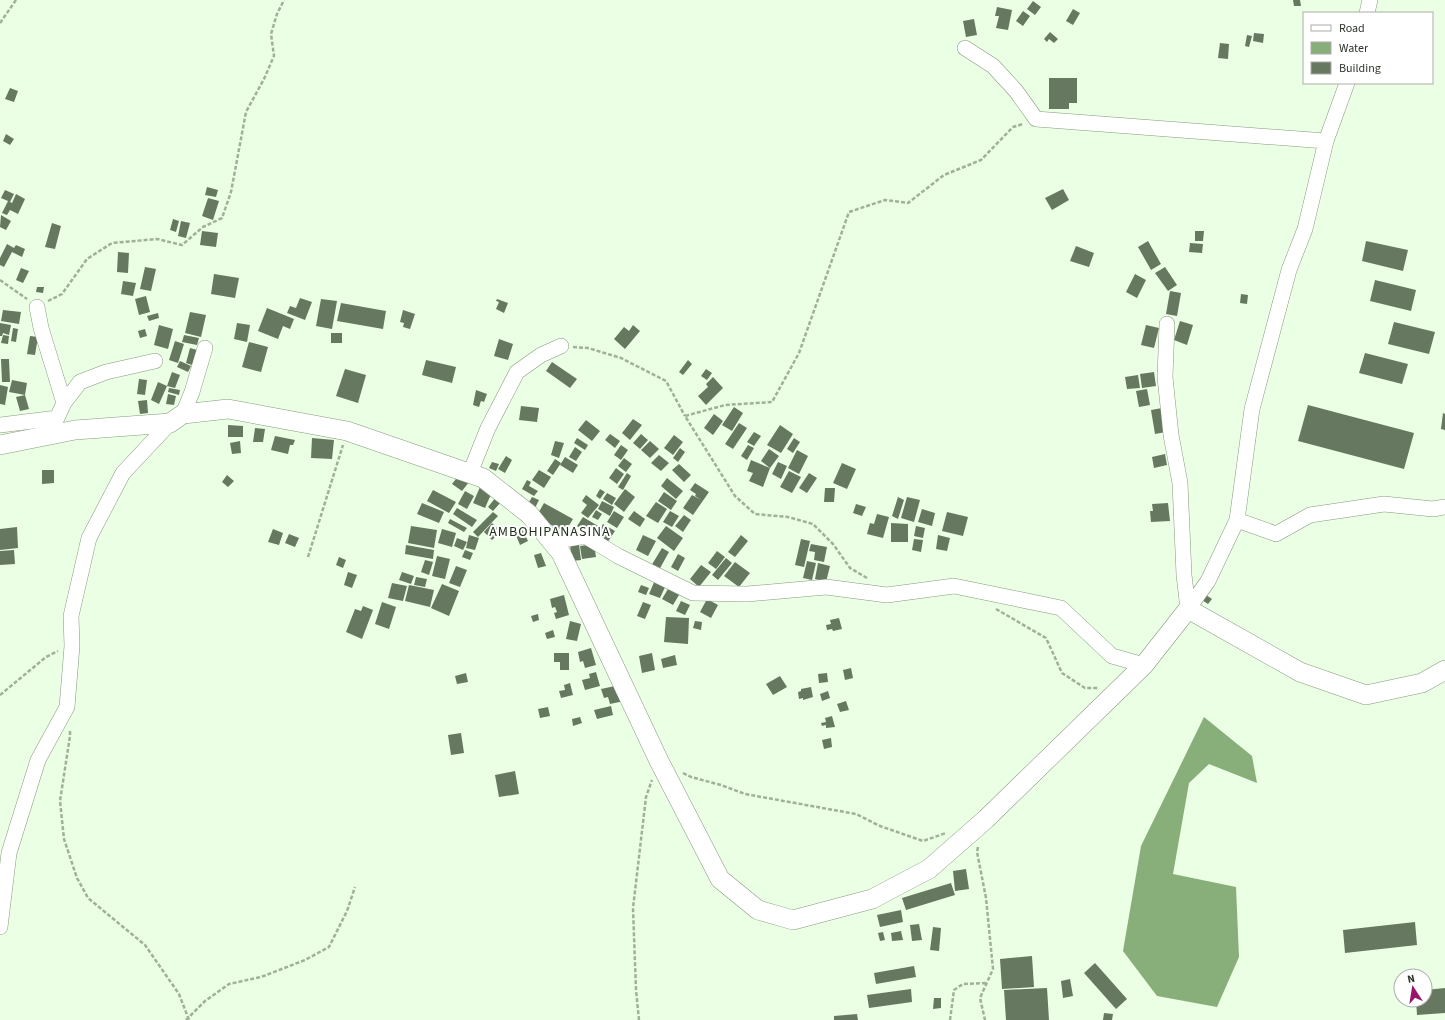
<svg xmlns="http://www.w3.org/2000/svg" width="1445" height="1020" font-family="'Source Sans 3',sans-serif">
	<rect width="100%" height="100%" fill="#eaffe3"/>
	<!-- water -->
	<path fill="#88ae79" d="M1204 717 1252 756 1257 783 1209 764 1189 783 1173 874 1236 887 1239 957 1217 1007 1157 996 1123 951 1141 846Z"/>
	<!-- building -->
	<path fill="#667960" d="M1293 0H1300L1301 6H1294Z
		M1033 1 1041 7 1035 15 1027 9Z
		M997 7 1012 10 1008 30 996 28 999 16H995Z
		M1073 9 1080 13 1073 25 1066 21Z
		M1023 11 1030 16 1023 26 1016 21Z
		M974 19 977 35 966 37 963 21Z
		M1050 32 1058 39 1054 43 1049 39 1047 42 1044 39Z
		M1254 33 1264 34 1263 43 1253 41Z
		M1247 35 1252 36 1249 47 1245 46Z
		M1220 43 1229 44 1228 59 1218 58Z
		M1049 78H1077V103H1069V109H1049Z
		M10 88 18 91 14 102 5 99Z
		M6 134 14 139 10 145 3 141Z
		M207 187 218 190 216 197 205 195Z
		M1063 189 1069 200 1052 210 1045 198Z
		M5 190 14 194 10 202 12 203 16 194 25 199 18 214 10 210 7 215 2 213 8 201 1 198Z
		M208 198 219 201 213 220 202 216Z
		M1 215 11 221 6 230 0 227Z
		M173 219 179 221 176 232 170 230Z
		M181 221 190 223 186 238 178 236Z
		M52 223 61 226 55 249 45 247Z
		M202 231 218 233 216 247 200 245Z
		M1195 231H1204L1203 241H1195Z
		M1148 241 1161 264 1151 270 1138 247Z
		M1366 241 1408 250 1403 271 1362 261Z
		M1190 243 1203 244 1202 253 1189 252Z
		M7 244 14 248 16 245 25 249 22 257 12 252 4 267 0 265V258Z
		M1076 246 1094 253 1089 267 1070 261Z
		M118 252 129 253 128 273 117 272Z
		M145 267 156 269 151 291 140 289Z
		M1165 267 1177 285 1168 291 1155 273Z
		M21 268 29 271 23 283 16 280Z
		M214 274 239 278 235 298 211 294Z
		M1135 274 1146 280 1137 298 1126 292Z
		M1375 280 1416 290 1411 311 1370 301Z
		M123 281 136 283 133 296 121 294Z
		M37 287H44L43 293 36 292Z
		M1170 291 1181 293 1177 316 1166 314Z
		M1241 294 1248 295 1247 304 1240 303Z
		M146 296 150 312 139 315 135 299Z
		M300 298 312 302 305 320 287 313 290 306 296 308Z
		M321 299 337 301 332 329 316 326Z
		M497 299 508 303 504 313 496 309 499 302 496 301Z
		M341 303 386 311 383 329 337 321Z
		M267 308 294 319 290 329 283 326 278 339 258 331Z
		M3 310 21 312 19 324 1 321Z
		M403 310 415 314 410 329 403 327 404 323 400 322Z
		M190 312 206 315 201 337 185 333Z
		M158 313 159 318 149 321 147 316Z
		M1180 321 1193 325 1187 345 1174 340Z
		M1394 322 1435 332 1429 354 1388 344Z
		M0 323 11 325 9 335 3 333 2 336H0Z
		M237 323 250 325 247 342 234 339Z
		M159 325 173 329 168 349 154 345Z
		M633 325 640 331 625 349 614 339 624 327 629 331Z
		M1146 325 1159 328 1154 348 1141 345Z
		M13 328 18 329 16 342 11 341Z
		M145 329 147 336 140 338 138 331Z
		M331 333H342V343H331Z
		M3 335 9 336 8 344 1 343Z
		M184 335 199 338 197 345 182 342Z
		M30 336 38 337 35 355 27 354Z
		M499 339 513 344 508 360 494 356Z
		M175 341 184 344 178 363 169 360Z
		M249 342 268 347 261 372 242 367Z
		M190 348 197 350 192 365 186 363Z
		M1365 353 1408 364 1402 384 1359 373Z
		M1 359H9L10 382H2Z
		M426 360 456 367 452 383 422 375Z
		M688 360 692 364 683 375 679 372Z
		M180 361 191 366 188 372 177 367Z
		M552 362 577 379 570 388 546 371Z
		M345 369 366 375 358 403 336 396Z
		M706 369 712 373 707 380 701 376Z
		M172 372 180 375 175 388 167 386Z
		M1154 372 1156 386 1142 388 1140 374Z
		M1138 375 1140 388 1127 389 1125 377Z
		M713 377 723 388 706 405 698 396 708 387 706 384Z
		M139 379 147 380 145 395 137 394Z
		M12 380 27 383 25 395 9 392Z
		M158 382 167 386 159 404 151 400Z
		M0 385 8 387 5 405 0 404Z
		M169 388 180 390 179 395 168 392Z
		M1147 389 1150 405 1139 407 1136 391Z
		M476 390 487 394 484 402 481 401 479 407 473 405Z
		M168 394 176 396 174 405 166 404Z
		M25 395 29 409 20 411 16 397Z
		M147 400 148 413 140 414 138 401Z
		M1308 405 1414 433 1404 469 1298 441Z
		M521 406 539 408 537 422 519 420Z
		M734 407 743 413 732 431 722 425Z
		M1162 408 1166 432 1155 434 1151 410Z
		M1443 413 1445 414V430L1441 429Z
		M714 414 723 421 713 435 704 428Z
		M633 419 642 425 630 440 622 433Z
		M586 420 600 431 592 441 578 430Z
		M739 423 747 428 733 449 725 444Z
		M228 425 243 426V437H228Z
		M780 425 793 434 781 453 767 445Z
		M255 428 265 429 263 442H253Z
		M754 432 761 436 754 446 747 442Z
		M610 434 620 441 615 448 605 440Z
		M641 434 648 440 640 449 633 443Z
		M674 435 683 442 673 455 664 448Z
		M275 436 295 440 293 445H290L288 454 271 450Z
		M312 438 334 440 332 459 311 458Z
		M577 438 588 445 585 450 574 443Z
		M794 438 800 442 793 453 787 449Z
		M240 441 241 453 232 454 230 443Z
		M555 441 564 443 559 458 551 455Z
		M650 441 659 449 650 458 641 450Z
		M621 445 628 450 621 460 614 455Z
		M748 445 754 448 747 460 741 456Z
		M575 447 582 452 576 461 569 457Z
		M680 448 685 452 678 462 673 458Z
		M769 449 779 456 770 468 761 461Z
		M797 450 808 456 799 474 788 468Z
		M1165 454 1167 465 1154 468 1152 457Z
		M659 455 669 463 661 471 651 463Z
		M506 456 512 460 505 473 498 469Z
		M565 457 578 465 573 473 560 465Z
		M624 458 632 464 626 472 618 466Z
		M555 459 561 463 553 475 547 471Z
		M751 460 770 468 763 487 749 481 753 473 747 471Z
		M492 462 499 464 496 471 489 468Z
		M778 462 787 466 781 479 772 474Z
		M842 463 856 469 847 489 833 483Z
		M679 464 691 475 684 482 672 470Z
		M616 468 624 474 617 484 609 478Z
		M42 470H54V483L42 484Z
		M539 470 551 477 544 488 532 480Z
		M789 471 801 477 792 493 780 487Z
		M627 473 631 476 623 490 618 487Z
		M809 473 817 478 807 493 799 488Z
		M227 475 234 481 228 487 222 482Z
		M459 475 469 482 462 491 452 484Z
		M667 478 683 491 676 499 661 486Z
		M527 480 531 482 529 486 538 491 534 496 522 489Z
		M695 483 709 492 693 515 683 508 692 495 701 500 695 496 696 494 690 490Z
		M480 487 492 492 485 508 473 503Z
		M825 488H835L834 502H824Z
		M600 489 605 492 600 499 596 496Z
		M625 489 635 497 624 512 614 504Z
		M433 490 456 502 449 513 427 501Z
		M465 491 474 496 467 509 458 504Z
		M664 492 677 501 671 510 658 501Z
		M607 493 616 498 612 505 603 499Z
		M586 495 599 505 588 518 581 513 587 505 582 501Z
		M496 497 501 502 493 511 488 507Z
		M532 497 539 500 535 508 528 504Z
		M898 497 904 500 898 519 892 516Z
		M907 497 920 500 914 522 901 518Z
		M602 501 614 507 610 516 598 509Z
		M656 502 667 509 658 523 646 516Z
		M422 503 444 512 439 523 417 514Z
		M544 503 573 519 565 532 536 517Z
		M1168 503 1170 521 1151 522 1150 511H1153L1152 504Z
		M856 504 866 507 862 516 853 513Z
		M457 508 477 520 472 527 453 514Z
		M922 509 935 513 932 526 918 522Z
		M596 510 602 514 598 520 592 517Z
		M614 511 624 517 617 528 607 522Z
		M634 511 645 519 640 527 628 519Z
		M670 511 679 516 672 527 663 522Z
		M493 512 498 516 478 537 473 532Z
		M947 512 968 517 963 536 942 531Z
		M877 514 889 517 883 538 867 534 870 523 874 524Z
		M684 515 691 520 683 532 675 526Z
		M583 517 598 526 592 536 577 526Z
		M450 519 467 528 464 532 448 523Z
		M492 523 501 532 492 540 484 532Z
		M891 523 908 524V542H891Z
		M603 524 615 531 607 543 596 536Z
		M411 526 437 530 434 548 408 543Z
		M666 526 683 538 674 551 657 538Z
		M916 526 925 528 923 538 914 536Z
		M17 527 18 548 0 550V529Z
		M273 529 283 533 279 545 268 542Z
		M442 529 456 533 452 547 438 543Z
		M522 529 528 541 520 545 515 533Z
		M289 534 299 538 295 547 285 543Z
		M469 535 479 538 475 550 466 548Z
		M643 535 656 541 648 556 636 550Z
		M741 535 748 541 735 557 728 552Z
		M938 535 950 538 947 551 936 549Z
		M457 538 467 542 463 550 454 546Z
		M801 539 810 541 804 567 795 565Z
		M914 539 923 540 921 552 912 550Z
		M579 544 581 560 572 561 570 545Z
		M594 544 596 557 582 559 580 546Z
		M811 544 827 547 824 562 814 560 815 552 809 551Z
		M406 545 434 550 433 559 405 554Z
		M662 548 669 552 659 570 651 566Z
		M14 550 15 564 0 565V551Z
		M465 550 473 553 470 560 462 557Z
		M717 551 725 557 716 569 708 563Z
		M541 553 546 566 538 568 534 555Z
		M678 554 685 558 678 571 671 567Z
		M437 556 450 559 445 579 432 576Z
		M339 557 346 560 343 568 336 565Z
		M726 558 732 563 718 580 712 575Z
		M425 560 433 562 429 575 421 572Z
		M807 561 816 563 812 580 803 578Z
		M735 562 750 573 739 587 724 576Z
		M818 563 830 566 826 582 815 579Z
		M701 565 711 572 699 587 690 579Z
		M456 566 467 570 460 587 449 583Z
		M348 572 357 575 352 588 344 585Z
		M402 572 414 576 411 584 399 580Z
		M416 577 427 579 425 587 414 585Z
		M655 580 666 585 660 598 649 594Z
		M392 583 407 586 403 601 388 598Z
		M442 584 459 591 449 616 431 608Z
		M671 584 682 590 673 605 662 599Z
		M409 585 434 590 430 607 405 601Z
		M641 585 649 588 646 595 638 592Z
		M564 595 569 615 556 619 554 613 557 612 555 607 552 608 550 599Z
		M1206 595 1212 599 1208 604 1202 600Z
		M707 599 718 605 711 618 700 612Z
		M681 601 690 605 685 615 676 611Z
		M382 602 396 607 389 629 375 624Z
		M643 602 651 605 645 619 637 616Z
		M363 606 373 610 362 639 346 632 355 609 361 611Z
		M538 614 539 620 533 622 531 616Z
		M666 617 689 618 688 644 664 642Z
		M839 618 842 629 833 631 832 629 827 630 826 625 831 624 830 620Z
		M570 621 581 624 577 641 566 639Z
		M695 621 702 622 701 630 693 628Z
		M553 630 555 637 547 639 545 633Z
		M591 648 596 665 585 668 583 661 580 662 578 652Z
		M554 653H569V670H560V662H554Z
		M652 653 655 670 642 673 639 656Z
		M675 655 677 665 663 668 661 659Z
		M851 668 853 678 845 680 843 670Z
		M596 672 600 686 585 690 582 680 590 678 589 674Z
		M466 673 468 682 457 684 455 676Z
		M827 673 828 682 819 683 818 674Z
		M780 676 787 687 773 695 766 684Z
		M570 683 573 695 561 698 559 691 565 690 564 685Z
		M620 685 624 701 610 704 608 697 604 698 601 689Z
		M811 687 813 697 803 700V698L799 699 798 692 801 691V689Z
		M828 691 830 698 822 701 820 694Z
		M846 701 849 710 840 712 837 704Z
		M611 706 613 715 597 719 594 710Z
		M548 707 550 716 540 718 538 709Z
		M832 716 835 727 826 728V725L822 726 821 723 826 722 825 718Z
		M580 717 582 723 573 726 572 719Z
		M461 733 464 753 451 755 448 735Z
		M831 738 832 747 824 749 822 740Z
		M515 771 519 794 499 797 495 775Z
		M966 869 969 889 955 891 953 871Z
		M951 883 955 895 906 910 902 898Z
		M901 910 903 922 880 927 877 915Z
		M1415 922 1417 945 1345 953 1343 930Z
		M919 924 922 940 912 941 910 925Z
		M933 927 941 928 939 951 930 950Z
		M901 931 903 940 892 941 891 933Z
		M883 932 885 940 880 941 878 933Z
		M1032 956 1034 987 1002 989 1000 959Z
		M1095 963 1127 999 1116 1009 1084 973Z
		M914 966 916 977 876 984 874 973Z
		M1070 979 1073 996 1063 998 1061 981Z
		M1047 988 1049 1020H1006L1004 990Z
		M1445 988V1013L1417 1015 1416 1000H1425V990Z
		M911 989 912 1002 869 1008 867 995Z
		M934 998H941V1008L933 1009Z
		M1104 1013 1113 1014 1112 1020H1103Z
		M857 1014 858 1020H834V1016Z"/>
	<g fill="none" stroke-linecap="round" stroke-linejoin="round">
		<!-- minor casing -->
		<g stroke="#86997f" stroke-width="16">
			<path id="minor" d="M1367 13 1370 0
				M965 48 993 66 1016 91 1036 119 1326 141
				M37 307 41 328 64 403 49 435
				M1167 324 1165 377 1171 435 1180 483 1184 575 1188 609
				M64 403 80 382 106 372 155 361
				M183 414 192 392 205 348
				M0 425 57 418
				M470 473 488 428 517 372 541 355 561 346
				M1237 520 1276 534 1310 515 1384 504 1433 509 1445 507
				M552 542 585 536 618 556 693 593 747 594 826 587 887 595 954 586 1061 608 1112 656 1144 665
				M1188 609 1208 581 1237 520 1252 409 1289 270 1305 229 1326 141 1347 83
				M0 927 9 853 38 760 67 707 72 646 71 616 89 538 123 473 170 423"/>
		</g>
		<!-- tertiary casing -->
		<g stroke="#86997f" stroke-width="20">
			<path id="tertiary" d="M0 445 75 430 170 423 183 414 228 409 347 431 483 478 529 514 561 553 659 761 720 879 758 910 793 920 872 899 929 869 986 819 1144 665 1188 609 1300 672 1366 695 1422 683 1445 670"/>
		</g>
		<!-- path -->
		<path stroke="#a0b09b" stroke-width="2.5" stroke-dasharray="4 2" stroke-linecap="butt" d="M0 23 16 0
			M0 280 27 299
			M48 301 62 294 87 259 112 243 157 239 182 245 203 227 222 218 231 192 246 112 264 79 274 56 271 34 277 14 284 0
			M573 347 588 348 621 358 666 381 685 416
			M308 557 343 445
			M867 578 850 568 833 544 813 524 788 517 755 514 735 496 685 416 725 405 772 402 799 353 849 212 885 200 908 203 944 175 981 160 1013 127 1023 124
			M996 609 1046 638 1062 673 1085 688H1098
			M0 695 46 657 58 651
			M70 731V736L60 801 64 839 77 878 88 898 145 945 179 994 189 1020
			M683 773 691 777 721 785 745 794 856 814 880 826 923 841 946 833
			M978 847 977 852 986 898 993 969 980 998 985 1020
			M186 1020 205 1001 229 984 261 977 305 960 329 947 347 911 355 887
			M639 1020 636 990 633 908 646 797 652 780
			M950 1020 954 990 963 984 987 983"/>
		<!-- minor -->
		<use href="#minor" stroke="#fff" stroke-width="15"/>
		<!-- tertiary -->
		<use href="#tertiary" stroke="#fff" stroke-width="19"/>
	</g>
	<g text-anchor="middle" stroke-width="4" stroke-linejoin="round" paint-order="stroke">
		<!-- quarter labels -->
		<g font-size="14" letter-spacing="1" fill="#1f2f19" stroke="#fff">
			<text x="550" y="536">AMBOHIPANASINA</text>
		</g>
	</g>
	<!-- legend -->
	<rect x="1303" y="12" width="130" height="72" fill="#ffffff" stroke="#abaeaa"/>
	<rect x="1311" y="25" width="20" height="6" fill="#ffffff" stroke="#abaeaa"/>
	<text x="1339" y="32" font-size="12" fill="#2d352a">Road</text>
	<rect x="1311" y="42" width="20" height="12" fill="#88ae79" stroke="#abaeaa"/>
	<text x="1339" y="52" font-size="12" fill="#2d352a">Water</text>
	<rect x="1311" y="62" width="20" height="12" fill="#667960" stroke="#abaeaa"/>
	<text x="1339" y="72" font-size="12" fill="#2d352a">Building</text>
	<!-- north arrow -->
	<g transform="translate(1413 988) rotate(348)"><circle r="19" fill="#ffffff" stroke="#abaeaa"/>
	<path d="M0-3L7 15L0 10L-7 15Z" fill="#98156a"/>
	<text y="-6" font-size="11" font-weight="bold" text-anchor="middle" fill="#2d352a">N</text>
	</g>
</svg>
